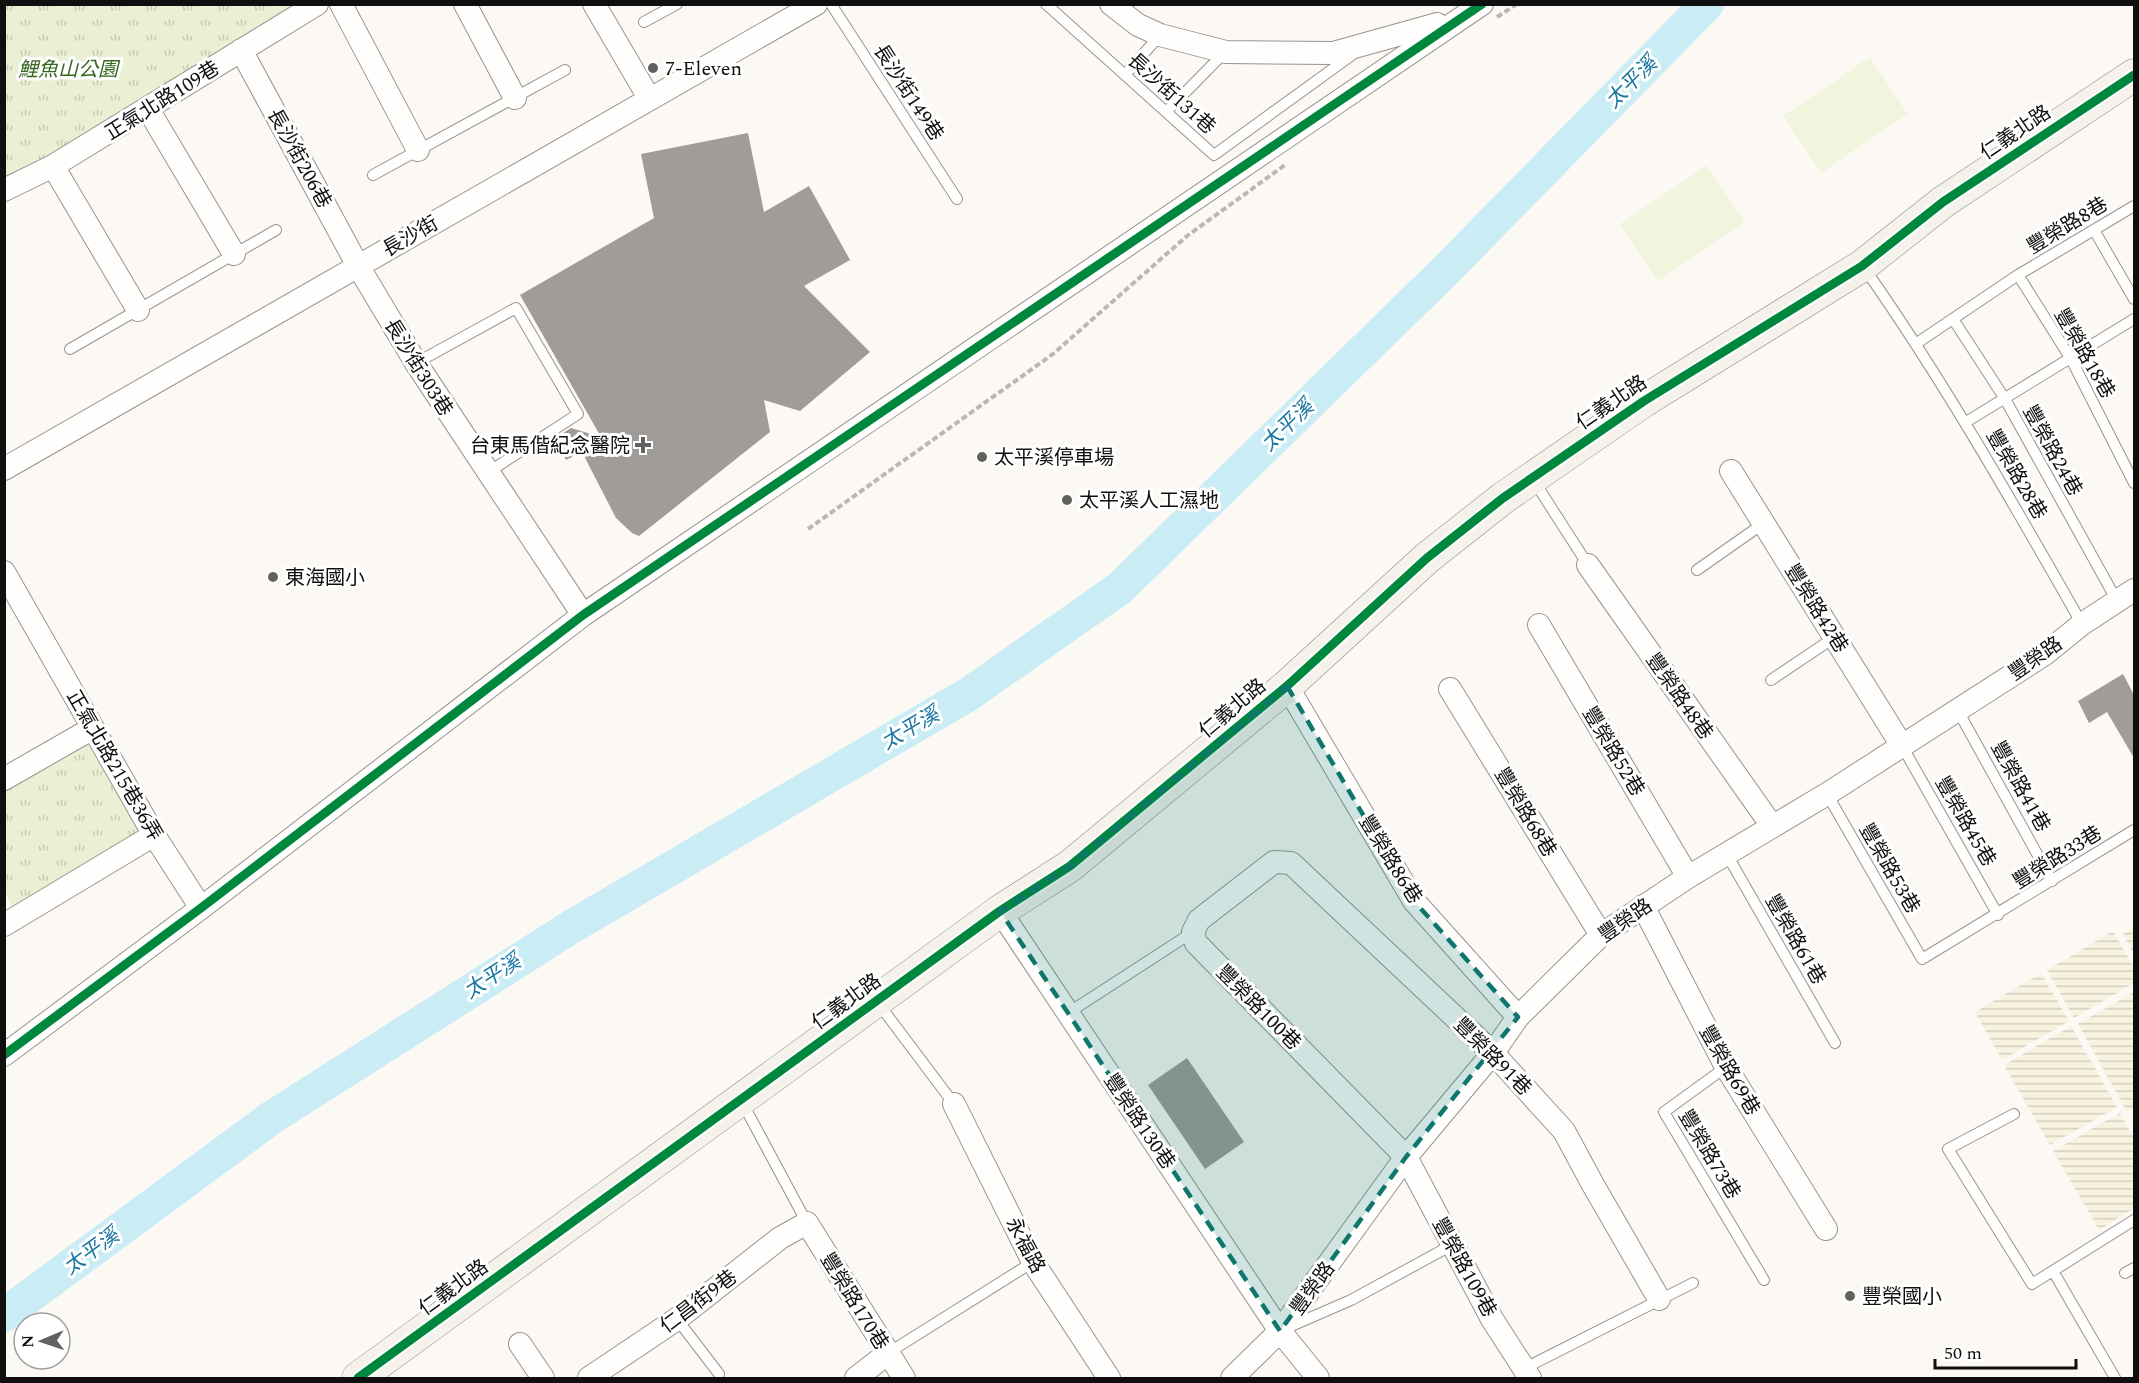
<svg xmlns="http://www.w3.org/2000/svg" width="2139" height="1383" font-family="Spectral,'Noto Sans TC',serif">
	<defs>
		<pattern id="farmland-rules" width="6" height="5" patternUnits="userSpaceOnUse" patternTransform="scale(1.5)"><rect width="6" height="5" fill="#f8f2e0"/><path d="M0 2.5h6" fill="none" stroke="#d3cebf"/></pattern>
		<pattern id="grass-tufts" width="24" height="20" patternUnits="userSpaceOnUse" patternTransform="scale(1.5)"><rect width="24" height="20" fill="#e9f0d4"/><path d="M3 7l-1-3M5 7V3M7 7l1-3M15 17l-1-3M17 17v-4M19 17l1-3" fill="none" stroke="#c7cdb5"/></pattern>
	</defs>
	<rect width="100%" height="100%" fill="#fcf9f4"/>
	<!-- farmland -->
	<path fill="url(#farmland-rules)" d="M2134 927V955L2123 934Z
		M2113 931 2134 968V983L2074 1018 2047 970Z
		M2041 973 2069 1021 2002 1060 1975 1012Z
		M2134 992V1108L2127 1112 2078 1024Z
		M2071 1026 2117 1107 2050 1145 2004 1065Z
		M2120 1113 2134 1138V1208L2099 1230 2053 1151Z"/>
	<!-- grass -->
	<path fill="url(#grass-tufts)" d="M4 5H297L36 163 5 177Z
		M86 739 140 832 12 907 5 893 4 787Z"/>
	<!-- pitch -->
	<path fill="#f2f5de" d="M1870 57 1908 114 1821 173 1783 116Z
		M1707 165 1745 222 1658 281 1620 224Z"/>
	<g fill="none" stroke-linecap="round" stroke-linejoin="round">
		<!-- river -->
		<path stroke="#caecf5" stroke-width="34" d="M4 1315 271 1118 571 927 969 694 1120 588 1445 271 1707 4"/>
	</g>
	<!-- building -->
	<path fill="#9f9c99" d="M748 133 764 212 809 186 850 260 804 286 870 352 800 411 764 400 770 432 639 536 632 533 616 518 582 452 566 460 555 438 571 428 601 437 520 295 654 218 641 154Z
		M2123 674 2134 695V758L2107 712 2089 723 2078 701Z
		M1187 1058 1244 1142 1205 1169 1148 1085Z"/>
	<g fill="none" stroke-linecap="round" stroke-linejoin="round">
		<!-- lane casing -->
		<g stroke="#969492" stroke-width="12">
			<path id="lane" d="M831 4 957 199
				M1046 4 1214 155 1352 55
				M644 22 677 4
				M1125 75 1160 35
				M1166 112 1225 52
				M373 175 565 70
				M2094 230 2134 299
				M1865 269C1945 383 2013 503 2082 624
				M2018 275 2071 359 2134 483
				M1953 319 2005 399 2117 601
				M1917 343 2018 275 2134 206
				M70 349 276 230
				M416 363 516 308 578 414 487 473
				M1966 422 2134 319
				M1534 481 1588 565
				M1697 570 1764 523
				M1771 680 1835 637
				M1957 709 2052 881
				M1902 746 1998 915
				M1827 794 1922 959 2134 830
				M1726 853 1835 1043
				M878 1003 954 1104
				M1068 1013 1193 932
				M1726 1067 1664 1112 1764 1280
				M742 1102 807 1223
				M2014 1114 1948 1149 2032 1284 2134 1220
				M2053 1271 2115 1378
				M2125 1273 2134 1268
				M677 1319 719 1374
				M1289 1327 1351 1300 1452 1245
				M888 1353 1033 1262
				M1523 1369 1693 1283"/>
		</g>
		<!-- street casing -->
		<g stroke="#969492" stroke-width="24">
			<path id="street" d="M341 4 418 150
				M465 4 515 98
				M594 4 649 98
				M1111 4 1138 25 1160 35 1226 52 1333 53 1437 24
				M241 50 358 266 416 363 583 615
				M148 109 234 254
				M53 166 138 310
				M4 190 53 166 317 4
				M4 469 816 4
				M1731 471 1902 746
				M1588 565 1772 826
				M4 572 154 835 201 908
				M1539 625 1688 877
				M1287 686 1414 901 1518 1017
				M1450 689 1601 935
				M4 779 93 728
				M1643 906 1726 1067 1826 1229
				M1000 911 1280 1331 1318 1378
				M4 925 154 835
				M4 1055 201 908 583 615 1482 4
				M954 1104 1033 1262 1109 1378
				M520 1344 543 1378
				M589 1378 677 1319 780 1238 807 1223 904 1378
				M856 1378 887 1354
				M1232 1378 1280 1331 1406 1157 1493 1053 1518 1017 1601 935 1688 877 1827 794 2045 654 2082 624 2134 590
				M1530 1378 1492 1319 1406 1157 1196 943 1193 932 1199 920 1274 862 1291 863 1493 1053 1564 1131 1592 1183 1659 1299"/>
		</g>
		<!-- secondary casing -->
		<g stroke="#8c8b89" stroke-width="33">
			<path id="secondary" d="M358 1378 1000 911 1070 866 1287 686 1427 558 1503 498 1644 401 1862 266 1943 202 2134 75"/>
		</g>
		<!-- path -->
		<path stroke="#b9b8b8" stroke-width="4" stroke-dasharray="6 3" stroke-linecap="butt" d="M1497 17 1517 4
			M808 529 1053 354 1187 236 1285 165"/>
		<!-- lane -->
		<use href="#lane" stroke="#fffefd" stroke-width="10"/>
		<!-- street -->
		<use href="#street" stroke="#fffefd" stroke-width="22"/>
		<!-- secondary -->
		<use href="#secondary" stroke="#f5f2eb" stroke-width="32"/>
		<!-- cycleway casing -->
		<g stroke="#fff" stroke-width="13">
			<path id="cycleway" d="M4 1055 201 908 583 615 1482 4
				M358 1378 1000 911 1070 866 1287 686 1427 558 1503 498 1644 401 1862 266 1943 202 2134 75"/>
		</g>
		<!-- cycleway -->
		<use href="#cycleway" stroke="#00873e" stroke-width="9"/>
	</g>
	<!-- marked area -->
	<path fill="#0f766e" fill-opacity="0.2" stroke="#0f766e" stroke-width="4.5" stroke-dasharray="12 8" stroke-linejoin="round" d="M1287 686 1414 901 1518 1017 1406 1157 1280 1331 1000 911 1070 866Z"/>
	<!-- markers -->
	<g fill="#62615f" stroke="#fff" stroke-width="2">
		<circle cx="653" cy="68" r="6"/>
		<path d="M640 436h6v6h6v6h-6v6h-6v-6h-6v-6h6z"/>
		<circle cx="982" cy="457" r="6"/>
		<circle cx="1067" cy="500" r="6"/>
		<circle cx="273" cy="577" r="6"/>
		<circle cx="1850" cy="1296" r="6"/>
	</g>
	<g text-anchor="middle" stroke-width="6" stroke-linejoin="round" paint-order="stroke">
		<!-- poi labels -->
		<g font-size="20" fill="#0f0f0f" stroke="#fff" text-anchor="start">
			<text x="665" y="75">7-Eleven</text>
			<text x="630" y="452" text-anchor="end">台東馬偕紀念醫院</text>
			<text x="994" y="464">太平溪停車場</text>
			<text x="1079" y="507">太平溪人工濕地</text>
			<text x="285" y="584">東海國小</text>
			<text x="1862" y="1303">豐榮國小</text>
		</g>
		<!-- park labels -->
		<g font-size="20" font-style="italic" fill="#37661f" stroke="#fff">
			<text x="68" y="76">鯉魚山公園</text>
		</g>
		<!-- street labels -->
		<g font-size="20" fill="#0f0f0f" stroke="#fff">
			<text transform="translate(909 92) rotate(57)" y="7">長沙街149巷</text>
			<text transform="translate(1172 93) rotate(42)" y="7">長沙街131巷</text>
			<text transform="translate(162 100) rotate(-32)" y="7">正氣北路109巷</text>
			<text transform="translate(2015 132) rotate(-34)" y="7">仁義北路</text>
			<text transform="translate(300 158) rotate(61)" y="7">長沙街206巷</text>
			<text transform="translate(2067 225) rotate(-31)" y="7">豐榮路8巷</text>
			<text transform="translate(410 236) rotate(-30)" y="7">長沙街</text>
			<text transform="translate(2085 353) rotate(60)" y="7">豐榮路18巷</text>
			<text transform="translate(419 367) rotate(58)" y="7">長沙街303巷</text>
			<text transform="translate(1611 402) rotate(-34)" y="7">仁義北路</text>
			<text transform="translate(2053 450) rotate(61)" y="7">豐榮路24巷</text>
			<text transform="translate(2017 474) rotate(60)" y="7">豐榮路28巷</text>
			<text transform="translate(1817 608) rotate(58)" y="7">豐榮路42巷</text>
			<text transform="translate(2035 658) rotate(-35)" y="7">豐榮路</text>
			<text transform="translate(1680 696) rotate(55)" y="7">豐榮路48巷</text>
			<text transform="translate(1232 708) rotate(-40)" y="7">仁義北路</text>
			<text transform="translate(1614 751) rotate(59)" y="7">豐榮路52巷</text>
			<text transform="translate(115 765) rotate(60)" y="7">正氣北路215巷36弄</text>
			<text transform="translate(2021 786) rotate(61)" y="7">豐榮路41巷</text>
			<text transform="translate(1526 812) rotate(59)" y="7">豐榮路68巷</text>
			<text transform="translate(1966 821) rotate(60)" y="7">豐榮路45巷</text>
			<text transform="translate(2057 857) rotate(-32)" y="7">豐榮路33巷</text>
			<text transform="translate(1391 859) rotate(58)" y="7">豐榮路86巷</text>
			<text transform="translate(1890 868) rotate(60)" y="7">豐榮路53巷</text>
			<text transform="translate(1625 920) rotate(-35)" y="7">豐榮路</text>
			<text transform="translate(1796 939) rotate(60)" y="7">豐榮路61巷</text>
			<text transform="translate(846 1001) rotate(-36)" y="7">仁義北路</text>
			<text transform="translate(1259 1007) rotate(45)" y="7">豐榮路100巷</text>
			<text transform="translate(1493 1056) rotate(45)" y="7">豐榮路91巷</text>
			<text transform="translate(1730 1070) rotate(60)" y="7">豐榮路69巷</text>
			<text transform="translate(1140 1121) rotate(56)" y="7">豐榮路130巷</text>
			<text transform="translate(1710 1154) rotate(59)" y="7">豐榮路73巷</text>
			<text transform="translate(1026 1245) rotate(62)" y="7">永福路</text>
			<text transform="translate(1465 1267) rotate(61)" y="7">豐榮路109巷</text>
			<text transform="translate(453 1287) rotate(-36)" y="7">仁義北路</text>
			<text transform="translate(1312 1288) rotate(-54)" y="7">豐榮路</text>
			<text transform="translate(698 1301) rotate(-37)" y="7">仁昌街9巷</text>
			<text transform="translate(855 1301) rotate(58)" y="7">豐榮路170巷</text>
		</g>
		<!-- water labels -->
		<g font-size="21" font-style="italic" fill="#1876a0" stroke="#fff">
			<text transform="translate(1631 82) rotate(-45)" y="7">太平溪</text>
			<text transform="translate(1287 425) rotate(-44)" y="7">太平溪</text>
			<text transform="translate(910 728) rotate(-30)" y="7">太平溪</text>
			<text transform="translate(492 976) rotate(-33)" y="7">太平溪</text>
			<text transform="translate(91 1251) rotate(-36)" y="7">太平溪</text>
		</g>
	</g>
	<!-- border -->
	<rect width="2139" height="1383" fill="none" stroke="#0f0f0f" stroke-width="12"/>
	<!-- north arrow -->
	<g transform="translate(42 1341) rotate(268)"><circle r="28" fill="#ffffff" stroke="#9f9f9f" stroke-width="1.5"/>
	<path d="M0-4.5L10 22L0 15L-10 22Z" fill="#62615f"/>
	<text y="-9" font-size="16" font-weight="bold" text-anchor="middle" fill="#0f0f0f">N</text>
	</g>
	<!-- scale -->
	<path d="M1935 1359v9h141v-9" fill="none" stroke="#0f0f0f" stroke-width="3"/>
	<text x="1944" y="1359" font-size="18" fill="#0f0f0f" stroke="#ffffff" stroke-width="4.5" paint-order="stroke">50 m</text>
</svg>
